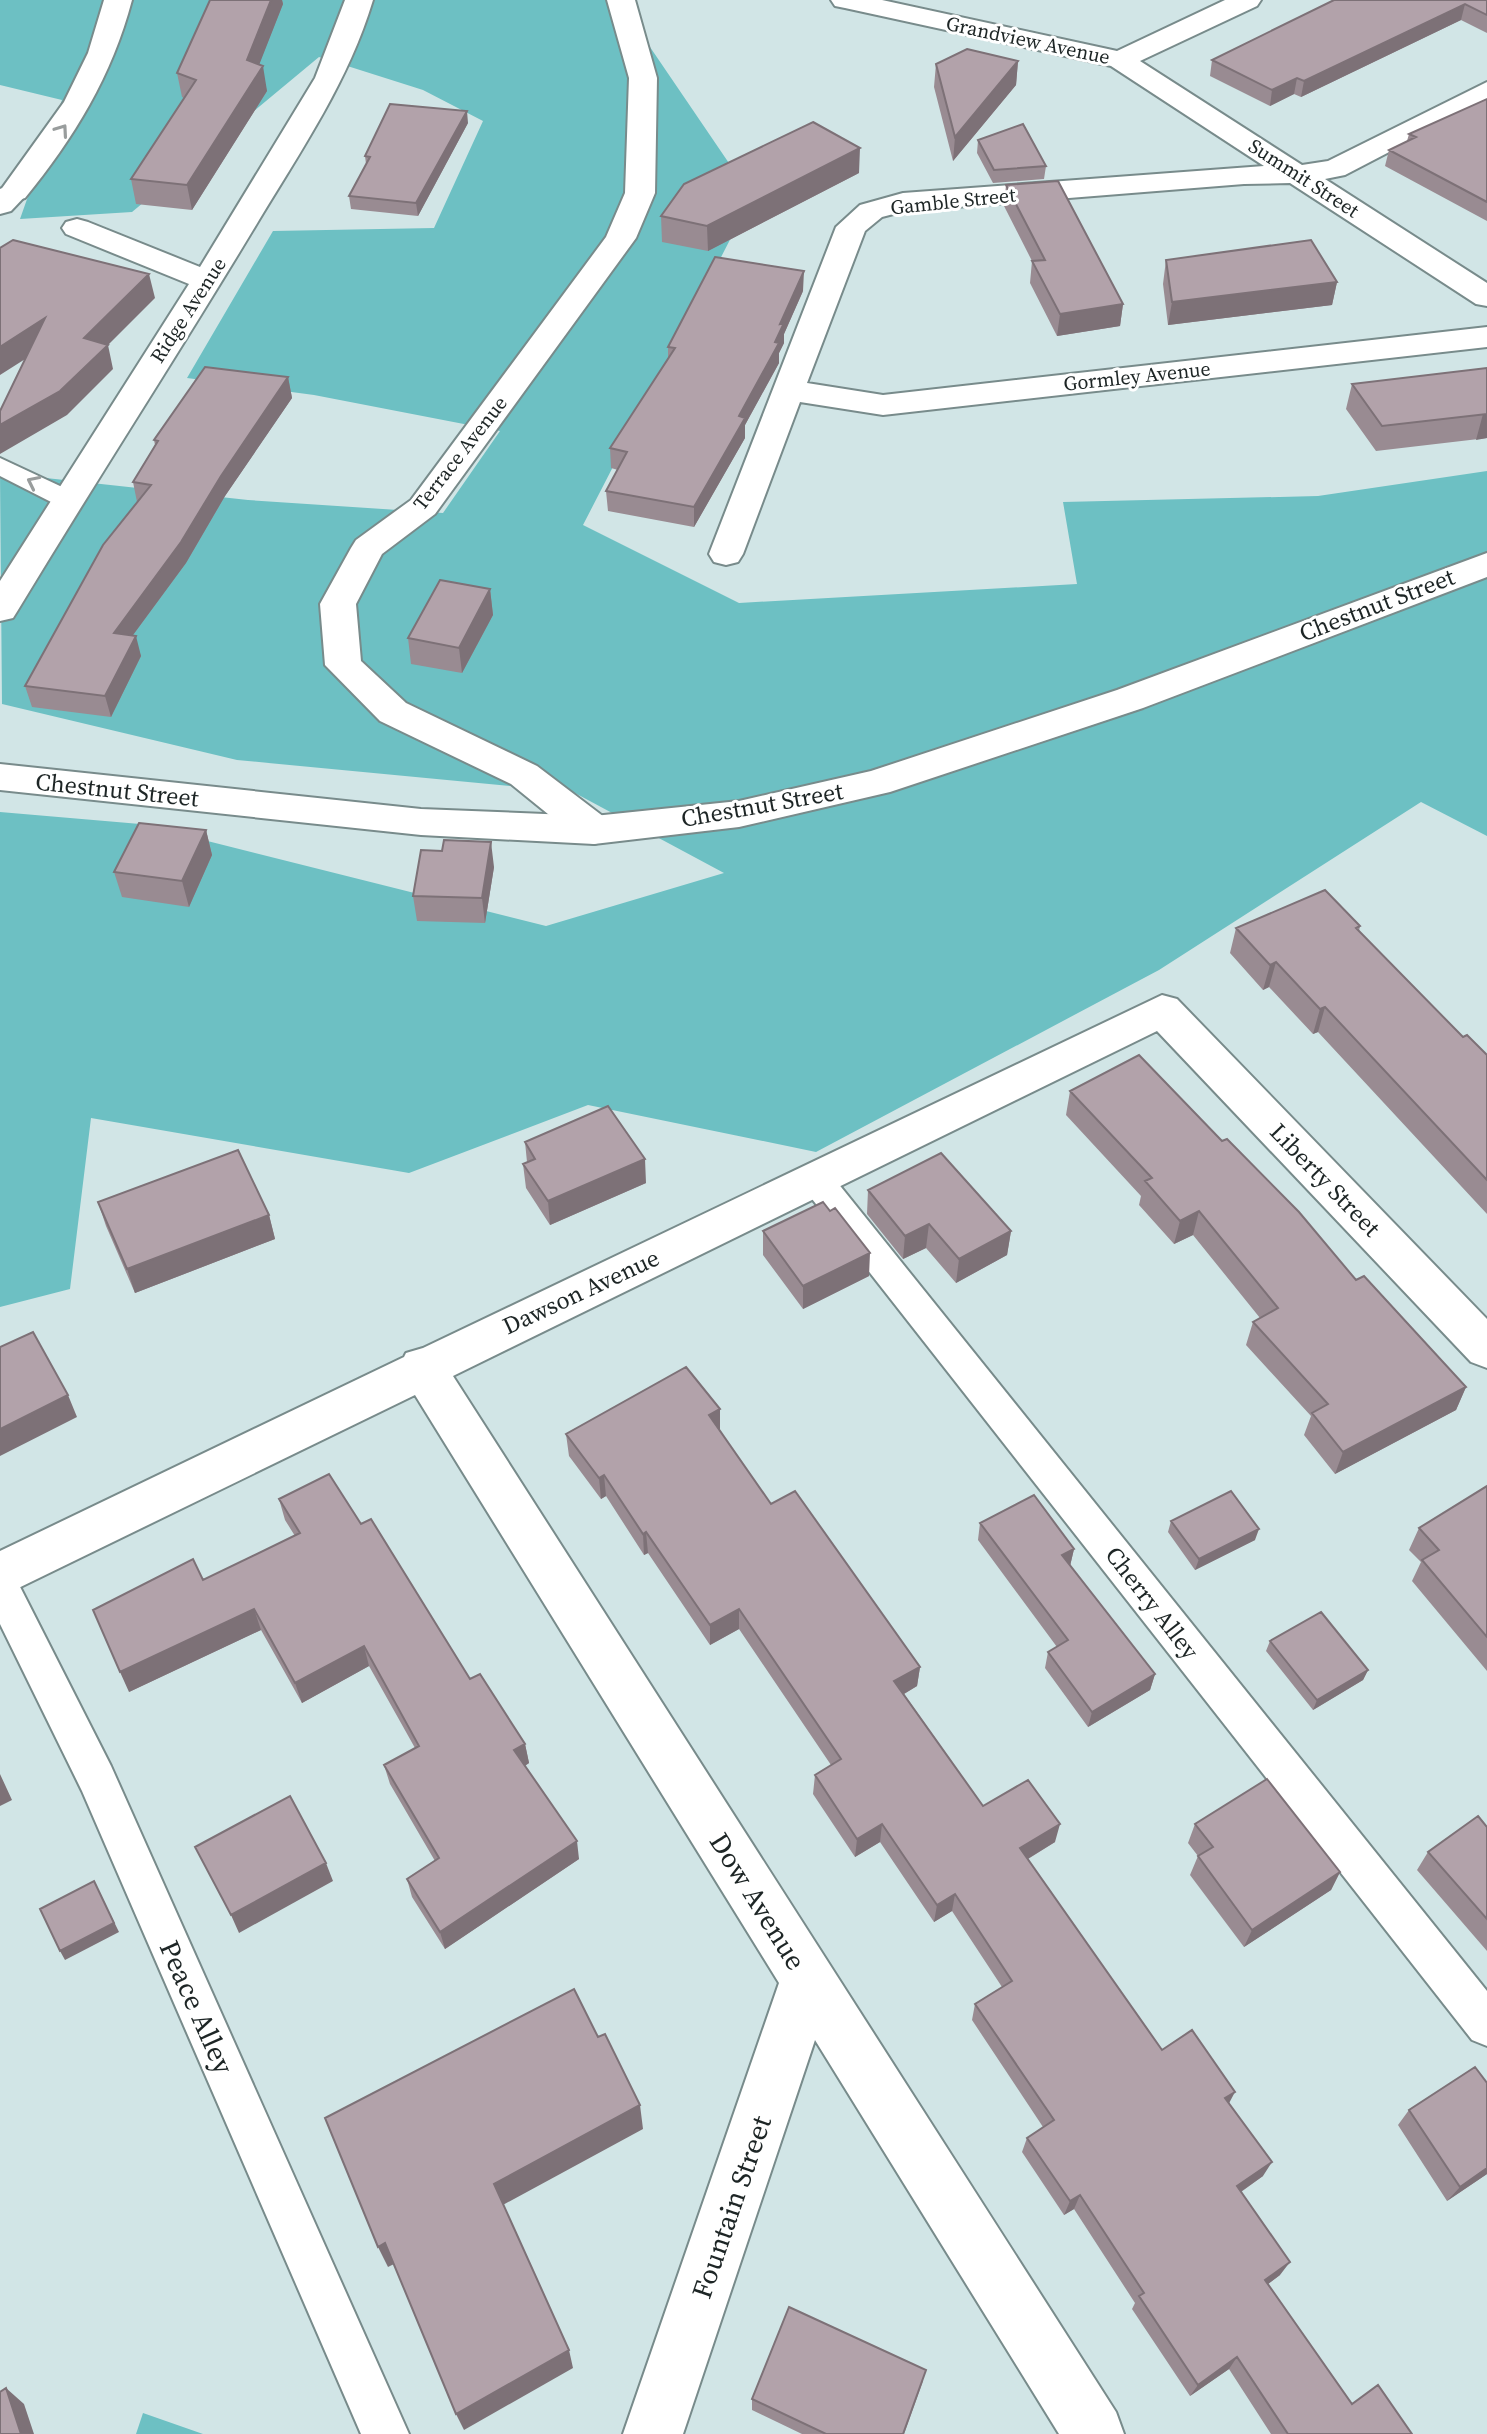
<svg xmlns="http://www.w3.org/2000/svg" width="1487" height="2434" font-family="'Source Serif 4',serif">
	<rect width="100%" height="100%" fill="#d1e5e6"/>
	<!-- forest -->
	<path fill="#6dc0c3" d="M0 0H618L752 197 583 525 739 603 1077 584 1063 502 1318 496 1487 471V836L1421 802 1159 970 816 1152 588 1105 409 1173 91 1118 70 1289 0 1307V812L140 824 546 926 724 873 573 792 237 760 2 704 0 473 248 500 443 513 500 431 314 395 187 378 273 231 434 228 483 121 423 90 319 57 132 212 20 219 62 100 0 85Z
		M143 2413 203 2434H136Z"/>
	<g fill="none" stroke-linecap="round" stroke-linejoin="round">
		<!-- service casing -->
		<g stroke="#788b8b" stroke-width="4">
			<path id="service" d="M0 458 75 493 79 499 75 505H57L0 476Z
				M817 1168 829 1172 1487 1991V2046L1472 2040 805 1190 800 1181 805 1172Z
				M0 1568 13 1573 111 1766 409 2434H361L82 1791 0 1624Z"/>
		</g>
		<!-- minor casing -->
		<g stroke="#788b8b" stroke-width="4">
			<path id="minor" d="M345 0H373C349 80 302 149 259 220 181 350 97 479 18 610L13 618 0 621V581L189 284 66 234 62 228 66 222 77 219 88 222 200 267 315 78Z
				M607 0H635L657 78 655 193 636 238 435 514 382 554 356 604 361 661 406 703 537 766 608 820 613 830 608 840 594 844 580 840 511 784 380 721 325 665 320 604 351 548 356 540 411 500 606 237 625 193 629 78Z
				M831 0H882L1117 51 1225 0H1261L1257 6 1140 61 1302 165 1328 161 1487 82V101L1345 175 1325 179 1487 283V306L1476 304 1290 183 1244 184 905 211 882 217 865 231 807 383 883 395 1487 327V347L883 415 800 402 743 554 738 562 726 565 714 562 709 554 836 227 860 205 903 193 1264 166 1111 66 845 8 835 6Z
				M1162 995 1177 999 1487 1319V1368L1471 1362 1157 1031 453 1376 1116 2412 1124 2434H1059L815 2040 683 2434H623L779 1983 415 1395 0 1597V1551L404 1357 406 1353 423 1348Z"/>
		</g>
		<!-- tertiary casing -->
		<g stroke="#788b8b" stroke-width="4">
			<path id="tertiary" d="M1487 553V577L1143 708 890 792 739 827 594 844 421 835 0 790V764L421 809 594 816 739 801 871 771 1117 690Z"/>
		</g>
		<!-- primary casing -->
		<g stroke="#788b8b" stroke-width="4">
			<path id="primary" d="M14 183 25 186 29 192 11 211 0 214V189Z"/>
		</g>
		<!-- motorway casing -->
		<g stroke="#788b8b" stroke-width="4">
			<path id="motorway" d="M104 0H132C112 76 74 138 25 198L14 201 3 198 0 191 64 102 88 53Z"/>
		</g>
		<!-- service -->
		<use href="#service" fill="#fff" fill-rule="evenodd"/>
		<!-- minor -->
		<use href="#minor" fill="#fff" fill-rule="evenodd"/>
		<!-- tertiary -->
		<use href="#tertiary" fill="#fff" fill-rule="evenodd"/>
		<!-- primary -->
		<use href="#primary" fill="#fff" fill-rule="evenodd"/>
		<!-- motorway -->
		<use href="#motorway" fill="#fff" fill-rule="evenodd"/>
	</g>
	<!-- wall -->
	<path fill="#998b92" d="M210 0H282L283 4 259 64 267 91 192 210 136 204 131 179 184 98 182 97 177 73Z
		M1487 0V33L1461 20 1301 97 1294 94 1270 106 1210 76 1212 60Z
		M1018 61 1016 85 953 161 934 87 936 64Z
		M1487 99V221L1385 166 1389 150 1407 141 1409 134Z
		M468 123 418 216 351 209 349 196 366 164 365 156Z
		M978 140 1046 166 1044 179 993 183 977 153Z
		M859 173 708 251 662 242 661 216Z
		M1006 185 1123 304 1120 326 1057 336 1030 283 1032 261 1004 206Z
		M1166 260 1337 282 1332 305 1168 325 1163 284Z
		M803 291 784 334V343L779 353V363L745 425V438L694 527 608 511 606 491 618 470 611 468 610 448 668 358V347Z
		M1487 368V438L1376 451 1346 409 1352 384Z
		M288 377 292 398 225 496 186 563 133 635 141 656 111 717 32 707 25 686 137 502 133 482 155 445 154 440Z
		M490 589 493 615 462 673 411 664 408 638Z
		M206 830 212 855 189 907 122 897 114 872Z
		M494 867 485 923 417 921 413 896Z
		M1360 926 1359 931 1463 1037 1487 1055V1214L1318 1032 1313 1034 1269 987 1263 990 1230 953 1236 928Z
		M1070 1091 1356 1280 1466 1387 1456 1410 1335 1474 1304 1435 1311 1416 1246 1345 1253 1322 1260 1318 1193 1235 1174 1244 1139 1205 1141 1196 1066 1115Z
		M525 1142 646 1183 550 1225 526 1188 523 1164 527 1162Z
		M868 1190 1011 1231 1007 1255 956 1283 926 1248 903 1259 867 1214Z
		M98 1202 269 1215 275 1239 135 1293 106 1226Z
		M763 1231 869 1276 803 1309 763 1255Z
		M566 1434 771 1504 920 1667 917 1686 904 1694 983 1806 1055 1842 1028 1859 1162 2050 1229 2103 1263 2176 1241 2192 1280 2275 1268 2284 1352 2404 1412 2434H1271L1229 2369 1190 2396 1132 2309 1135 2303 1074 2209 1064 2215 1022 2152 1027 2138 1043 2127 972 2020 975 2004 1002 1987 952 1911 934 1922 880 1842 855 1857 813 1794 815 1775 831 1765 739 1629 710 1645 648 1553 644 1555 606 1496 601 1499 569 1456Z
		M1487 1486V1671L1412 1581 1421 1562 1409 1550 1419 1528Z
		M279 1499 361 1524 470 1679 525 1744 529 1763 525 1766 579 1859 445 1949 412 1897 407 1879 435 1861 390 1784 384 1765 415 1748 369 1666 302 1703 261 1630 129 1692 203 1580 295 1536 285 1520Z
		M1171 1521 1255 1540 1195 1570 1168 1532Z
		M980 1523 1074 1549 1070 1566 1155 1674 1150 1690 1088 1727 1045 1668 1048 1652 1057 1647 978 1540Z
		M1270 1641 1368 1670 1363 1680 1313 1710 1266 1651Z
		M1195 1824 1340 1872 1331 1890 1244 1947 1190 1875 1198 1856 1188 1843Z
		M1487 1827V1951L1417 1870 1428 1852Z
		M1487 2083V2174L1447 2201 1398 2125 1409 2110Z
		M923 2381 904 2434H802L752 2410V2399Z"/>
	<!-- shaded-wall -->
	<path fill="#7d7177" d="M271 0H282L283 4 252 83 263 66 267 91 192 210 187 185 247 60Z
		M1465 4 1461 20 1301 97 1304 81Z
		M1018 61 1016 85 953 161 955 137Z
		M1297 78 1294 94 1270 106 1272 90Z
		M467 111 468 123 418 216 416 203Z
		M860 148 859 173 708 251 707 226Z
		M804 271 803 291 784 334V343L779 353V363L745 425V438L694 527V507L775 342 780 324Z
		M149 274 155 298 108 345 113 369 67 415 0 454V425L84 338Z
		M1337 282 1332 305 1168 325 1172 302Z
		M1123 304 1120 326 1057 336 1060 314Z
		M45 318 52 342 0 375V347Z
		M288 377 292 398 225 496 186 563 119 654 114 633Z
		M1483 414H1487V438L1476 440Z
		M490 589 493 615 462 673 459 648Z
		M136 636 141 656 111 717 105 696Z
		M206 830 212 855 189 907 182 881Z
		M491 842 494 867 485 923 482 898Z
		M1276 962 1269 987 1263 990 1270 965Z
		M1325 1007 1318 1032 1313 1034 1320 1009Z
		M645 1159 646 1183 550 1225 548 1201Z
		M1199 1211 1193 1235 1174 1244 1180 1221Z
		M269 1215 275 1239 135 1293 127 1269Z
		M929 1224 926 1248 903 1259 905 1236Z
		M1011 1231 1007 1255 956 1283 959 1259Z
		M870 1253 869 1276 803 1309V1286Z
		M1466 1387 1456 1410 1335 1474 1343 1452Z
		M68 1395 77 1417 0 1456V1429Z
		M720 1409V1431L709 1415Z
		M604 1475 606 1496 601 1499 599 1478Z
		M1259 1529 1255 1540 1195 1570 1199 1559Z
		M646 1532 648 1553 644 1555 643 1534Z
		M1074 1549 1070 1566 1062 1555Z
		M254 1609 261 1630 129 1692 120 1672Z
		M739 1609V1629L710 1645V1625Z
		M364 1646 369 1666 302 1703 295 1683Z
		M920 1667 917 1686 892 1701 894 1681Z
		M1368 1670 1363 1680 1313 1710 1317 1700Z
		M1155 1674 1150 1690 1088 1727 1092 1712Z
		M525 1744 529 1763 518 1770 514 1750Z
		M0 1774 12 1800 0 1806Z
		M882 1824 880 1842 855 1857 857 1839Z
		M1060 1824 1055 1842 1016 1866 1020 1848Z
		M577 1841 579 1859 445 1949 440 1932Z
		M326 1863 333 1881 239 1933 231 1915Z
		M1340 1872 1331 1890 1244 1947 1252 1930Z
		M94 1881 119 1932 65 1960 60 1951Z
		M955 1894 952 1911 934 1922 937 1905Z
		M1235 2092 1227 2107 1225 2098Z
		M640 2105 643 2129 501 2206 494 2184Z
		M1272 2162 1263 2176 1229 2200 1237 2186Z
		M1487 2168V2174L1447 2201 1460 2187Z
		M1080 2195 1074 2209 1064 2215 1070 2201Z
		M385 2243 394 2264 388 2267 378 2247Z
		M1290 2262 1280 2275 1256 2293 1265 2280Z
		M569 2350 573 2368 464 2430 456 2414Z
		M1237 2357 1229 2369 1190 2396 1198 2385Z
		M6 2388 24 2404 34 2434H21Z"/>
	<!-- building -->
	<path fill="#b2a2aa" stroke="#7d7177" stroke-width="2" d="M210 0H271L247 60 263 66 187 185 131 179 196 80 177 73Z
		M1334 0H1487V15L1465 4 1304 81 1297 78 1272 90 1212 60Z
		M967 49 1018 61 955 137 936 64Z
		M1487 99V202L1389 150 1416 137 1409 134Z
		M390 104 467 111 416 203 349 196 370 157 365 156Z
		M813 122 860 148 707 226 661 216 684 184Z
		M1023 124 1046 166 994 170 978 140Z
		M1058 181 1123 304 1060 314 1032 261 1045 260 1006 185Z
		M13 240 149 274 84 338 108 345 60 391 0 425V411L45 318 0 347V248Z
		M1311 240 1337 282 1172 302 1166 260Z
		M715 257 804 271 780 324 784 323 775 342 779 343 739 416 745 418 694 507 606 491 627 452 610 448 675 348 668 347Z
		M205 367 288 377 221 476 181 542 114 633 136 636 105 696 25 686 103 545 151 485 133 482 158 441 154 440Z
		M1487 368V414L1382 426 1352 384Z
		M440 580 490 589 459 648 408 638Z
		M139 823 206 830 182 881 114 872Z
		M444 840 491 842 482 898 413 896 421 850 442 851Z
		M1325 890 1360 926 1356 928 1463 1037 1467 1035 1487 1055V1180L1325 1007 1320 1009 1276 962 1270 965 1236 928Z
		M1139 1055 1222 1141 1227 1139 1299 1212 1356 1280 1364 1276 1466 1387 1343 1452 1312 1413 1328 1404 1253 1322 1278 1308 1199 1211 1180 1221 1145 1181 1152 1178 1070 1091Z
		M608 1106 645 1159 548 1201 523 1164 535 1159 525 1142Z
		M238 1150 269 1215 127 1269 98 1202Z
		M941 1153 1011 1231 959 1259 929 1224 905 1236 868 1190Z
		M823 1202 830 1211 835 1208 870 1253 803 1286 763 1231Z
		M33 1332 68 1395 0 1429V1347Z
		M686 1367 720 1409 709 1415 771 1504 795 1491 920 1667 894 1681 983 1806 1028 1780 1060 1824 1020 1848 1162 2050 1192 2030 1235 2092 1225 2098 1272 2162 1237 2186 1290 2262 1265 2280 1352 2404 1378 2385 1412 2434H1288L1237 2357 1198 2385 1139 2296 1144 2293 1080 2195 1070 2201 1027 2138 1054 2120 975 2004 1012 1981 955 1894 937 1905 882 1824 857 1839 815 1775 841 1759 739 1609 710 1625 646 1532 643 1534 604 1475 599 1478 566 1434Z
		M329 1474 361 1524 371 1519 470 1679 480 1674 525 1744 514 1750 577 1841 440 1932 407 1879 439 1858 384 1765 419 1746 364 1646 295 1683 254 1609 120 1672 93 1610 193 1559 203 1580 300 1533 279 1499Z
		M1487 1486V1637L1422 1560 1439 1550 1419 1528Z
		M1231 1491 1259 1529 1199 1559 1171 1521Z
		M1034 1495 1074 1549 1062 1555 1155 1674 1092 1712 1048 1652 1068 1640 980 1523Z
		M1321 1612 1368 1670 1317 1700 1270 1641Z
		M1267 1779 1340 1872 1252 1930 1198 1856 1213 1847 1195 1824Z
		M290 1796 326 1863 231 1915 195 1847Z
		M1478 1816 1487 1827V1919L1428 1852Z
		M94 1881 114 1923 60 1951 40 1909Z
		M574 1989 598 2037 605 2034 640 2105 494 2184 569 2350 456 2414 385 2243 378 2247 325 2118Z
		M1475 2067 1487 2083V2168L1460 2187 1409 2110Z
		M789 2307 926 2370 903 2434H826L752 2399Z
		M6 2388 21 2434H0V2392Z"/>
	<!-- one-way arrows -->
	<defs><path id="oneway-chevron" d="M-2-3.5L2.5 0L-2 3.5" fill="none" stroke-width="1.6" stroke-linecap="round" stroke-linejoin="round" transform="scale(2)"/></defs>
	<g stroke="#999d9d">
		<use href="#oneway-chevron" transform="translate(62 130) rotate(-55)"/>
		<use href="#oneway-chevron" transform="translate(33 482) rotate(-154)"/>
	</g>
	<g text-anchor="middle" stroke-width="6" stroke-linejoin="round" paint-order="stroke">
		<!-- far-street labels -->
		<g font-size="20" fill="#1d2525" stroke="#fff">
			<text transform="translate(1028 40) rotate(12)" y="7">Grandview Avenue</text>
			<text transform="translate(1304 178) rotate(33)" y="7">Summit Street</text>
			<text transform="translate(953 201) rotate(-6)" y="7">Gamble Street</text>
			<text transform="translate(188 310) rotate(-57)" y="7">Ridge Avenue</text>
			<text transform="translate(1137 376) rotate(-6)" y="7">Gormley Avenue</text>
			<text transform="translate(460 453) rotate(-52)" y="7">Terrace Avenue</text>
		</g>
		<!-- street labels -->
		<g font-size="24" fill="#1d2525" stroke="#fff">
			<text transform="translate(1377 605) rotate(-21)" y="8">Chestnut Street</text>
			<text transform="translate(117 790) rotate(6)" y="8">Chestnut Street</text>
			<text transform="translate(762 805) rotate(-10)" y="8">Chestnut Street</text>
			<text transform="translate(1325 1180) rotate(46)" y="8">Liberty Street</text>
			<text transform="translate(581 1292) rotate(-25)" y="8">Dawson Avenue</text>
			<text transform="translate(1152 1603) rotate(52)" y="8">Cherry Alley</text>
		</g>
		<!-- near-street labels -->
		<g font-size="28" fill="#1d2525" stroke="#fff">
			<text transform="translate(758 1901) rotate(58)" y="10">Dow Avenue</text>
			<text transform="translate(197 2007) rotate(66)" y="10">Peace Alley</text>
			<text transform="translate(731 2207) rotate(-71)" y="10">Fountain Street</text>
		</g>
	</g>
</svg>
